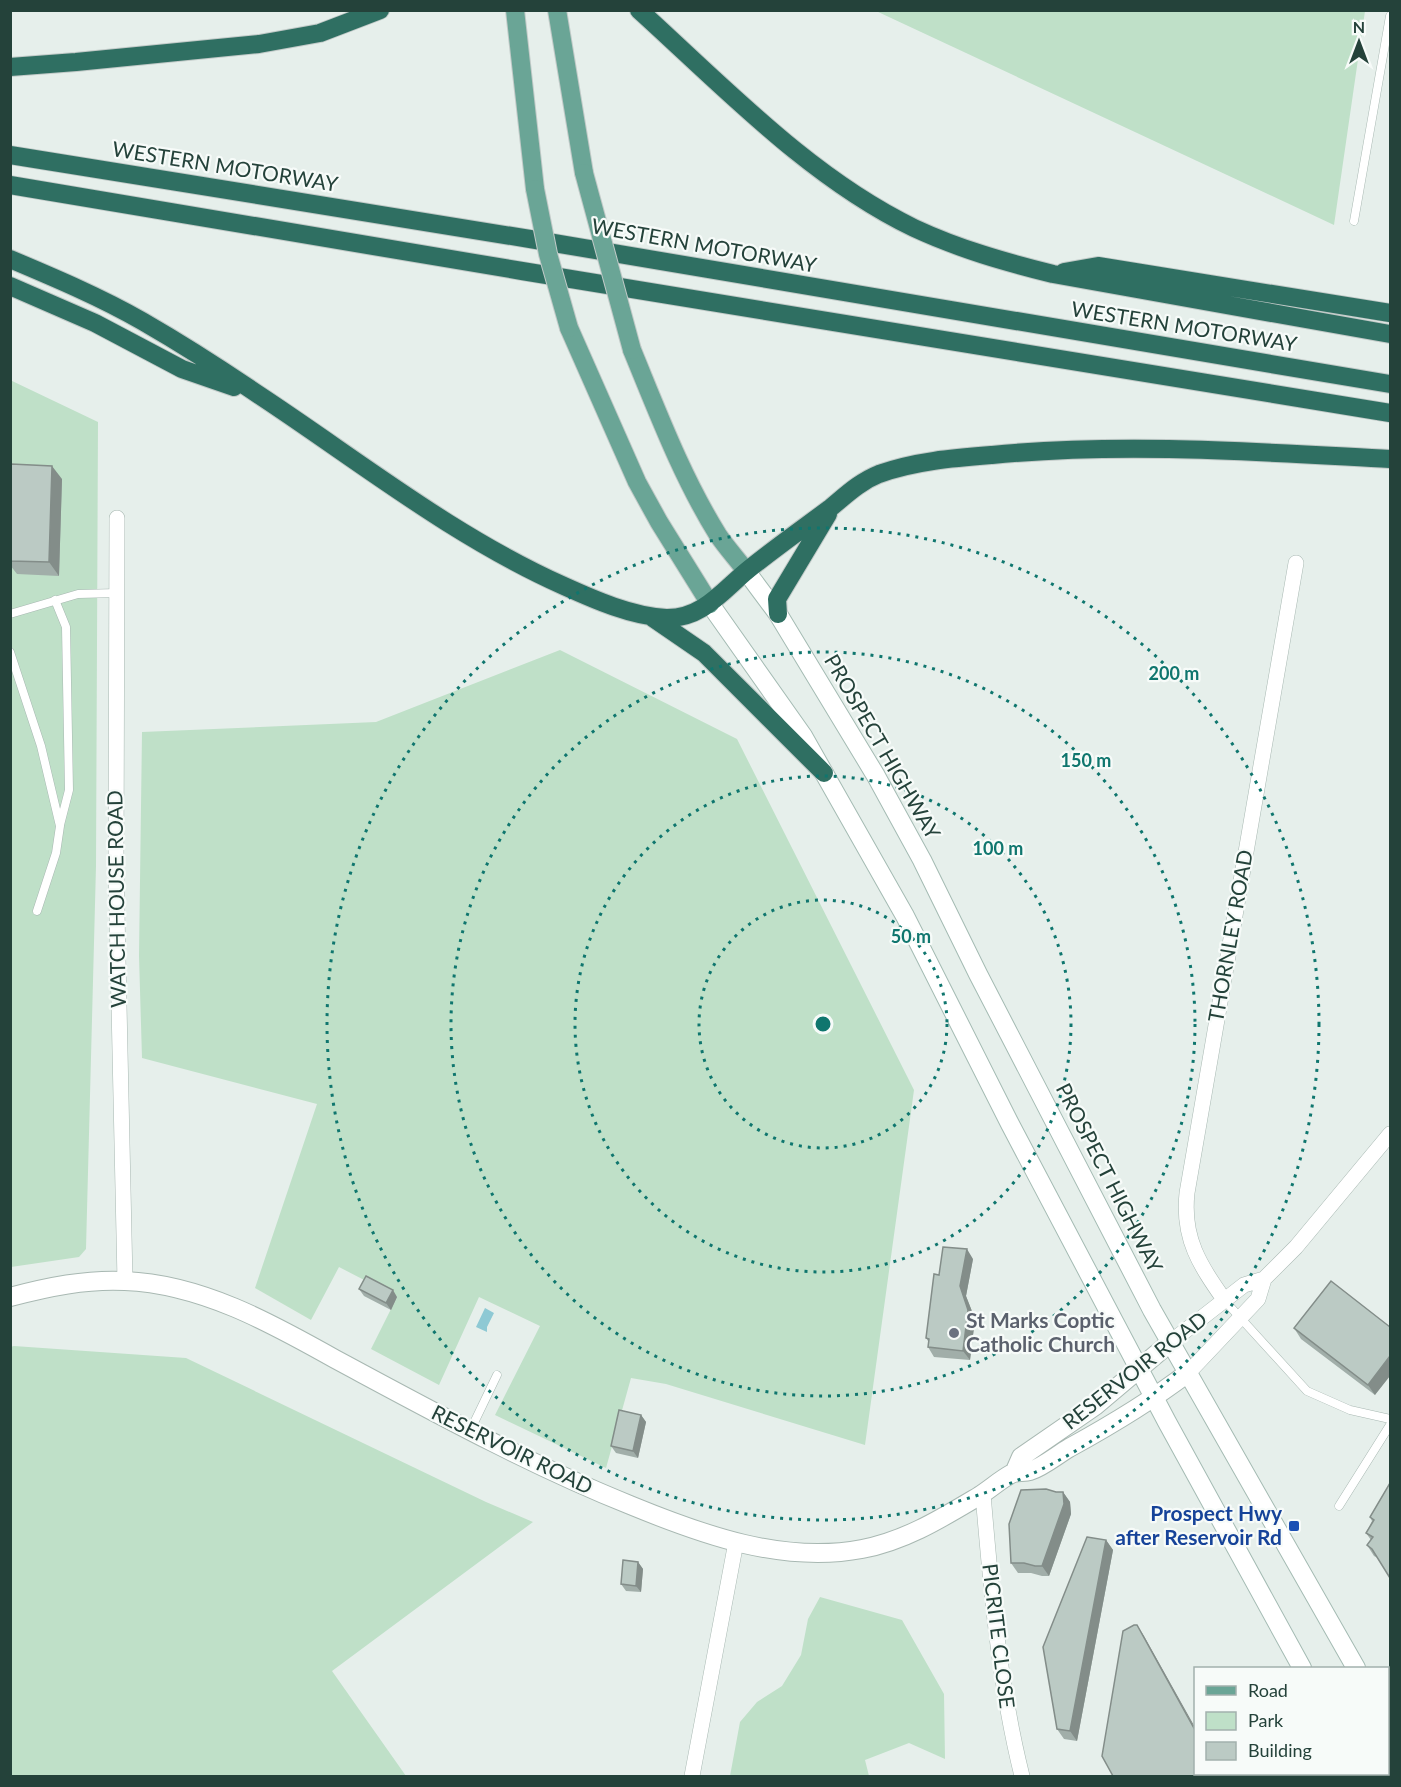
<svg xmlns="http://www.w3.org/2000/svg" width="1401" height="1787" font-family="Lato,sans-serif">
	<rect width="100%" height="100%" fill="#e6efeb"/>
	<!-- green -->
	<path fill="#bfe0c8" d="M876 11H1365L1334 225Z
		M10 380 98 422 96 866 86 1249 79 1257 11 1267Z
		M560 650 737 739 914 1090 865 1445 666 1384 631 1378 606 1468 495 1415 540 1326 479 1297 439 1385 371 1349 397 1297 339 1267 311 1320 255 1288 317 1104 142 1058 139 956 142 732 376 722Z
		M14 1346 186 1358 486 1502 533 1522 332 1671 406 1776H11L10 1347Z
		M820 1597 902 1620 944 1694 945 1759 909 1743 865 1760 869 1776H730L740 1722 757 1702 782 1686 801 1655 808 1619Z"/>
	<!-- water -->
	<path fill="#8ec9d4" d="M485 1308 494 1313 487 1327V1332L476 1327Z"/>
	<g fill="none" stroke-linecap="round" stroke-linejoin="round">
		<!-- service casing -->
		<g stroke="#a8b8b2" stroke-width="9">
			<path id="service" d="M1354 221 1390 16
				M55 600 66 627 69 790 60 825
				M10 614 78 594 117 593
				M10 652 41 746 60 826 56 853 37 911
				M1225 1301 1307 1391 1350 1410 1390 1419
				M470 1431 497 1375
				M1339 1506 1390 1425"/>
		</g>
		<!-- minor casing -->
		<g stroke="#a8b8b2" stroke-width="16">
			<path id="minor" d="M117 518 116 867 125 1281
				M1225 1301C1200 1265 1182 1239 1187 1193L1296 563
				M1172 1341 1244 1285 1264 1279
				M1189 1372 1258 1299 1264 1279 1296 1247 1390 1134
				M983 1494C991 1589 999 1684 1022 1776
				M692 1776 736 1542"/>
		</g>
		<!-- tertiary casing -->
		<g stroke="#a8b8b2" stroke-width="20">
			<path id="tertiary" d="M10 1297C48 1287 86 1279 125 1281 201 1284 271 1323 335 1359 432 1411 528 1464 630 1505 703 1535 783 1564 862 1549 905 1541 942 1518 979 1496 990 1489 1000 1480 1011 1474 1017 1471 1024 1473 1030 1471 1043 1467 1057 1455 1069 1448 1111 1425 1151 1401 1189 1372
				M1014 1473 1021 1457 1095 1406 1172 1341"/>
		</g>
		<!-- secondary casing -->
		<g stroke="#a4bbb3" stroke-width="20">
			<path id="secondary" d="M746 571 778 614 876 776 922 860 978 974 1152 1310 1356 1668
				M710 604 803 736 905 916 1010 1124 1167 1422 1302 1668
				M1388 1724 1390 1730
				M1357 1774 1359 1776"/>
		</g>
		<!-- primary casing -->
		<g stroke="#c2cac8" stroke-width="20">
			<path id="primary" d="M515 10 535 189
				M557 10 584 173
				M569 328 637 482 659 522 710 604
				M632 350C658 413 682 477 718 535 726 547 737 559 746 571"/>
		</g>
		<!-- motorway casing -->
		<g stroke="#c2cac8" stroke-width="20">
			<path id="motorway" d="M639 10C724 87 810 178 914 228 959 249 1005 262 1053 274L1390 334
				M10 67 76 62 259 44 320 33 380 10
				M10 155 530 239 1390 384
				M10 185 522 271 1390 413
				M10 259C55 278 100 297 142 321 182 344 221 369 259 395 359 461 454 537 564 586 595 600 631 616 666 618 703 619 724 589 749 569 775 548 802 529 829 509 845 496 859 482 879 474 915 461 954 458 992 455 1124 442 1258 452 1390 459
				M1064 272 1098 266 1390 313
				M10 286 95 323 182 369 234 387
				M778 614 777 599 828 514
				M653 618 704 653 824 773"/>
		</g>
		<!-- service -->
		<use href="#service" stroke="#fff" stroke-width="8"/>
		<!-- minor -->
		<use href="#minor" stroke="#fff" stroke-width="15"/>
		<!-- tertiary -->
		<use href="#tertiary" stroke="#fff" stroke-width="18"/>
		<!-- secondary -->
		<use href="#secondary" stroke="#fff" stroke-width="18"/>
		<!-- primary -->
		<use href="#primary" stroke="#6aa596" stroke-width="18"/>
		<!-- motorway -->
		<use href="#motorway" stroke="#2f6f62" stroke-width="18"/>
		<!-- primary-bridge casing -->
		<g stroke="#c2cac8" stroke-width="20" stroke-linecap="butt">
			<path id="primary-bridge" d="M584 173 632 350
				M535 189 548 254 569 328"/>
		</g>
		<!-- primary-bridge -->
		<use href="#primary-bridge" stroke="#6aa596" stroke-width="18"/>
	</g>
	<!-- wall -->
	<path fill="#a1aea9" d="M10 477 62 479 59 576 17 574 10 565Z
		M973 1259 966 1296 975 1319 970 1360 934 1357 928 1347V1341L926 1338 939 1275Z
		M359 1289 397 1297 391 1310 364 1296Z
		M1390 1327 1375 1395 1301 1339 1294 1328Z
		M641 1415 646 1422 638 1458 616 1453 611 1446Z
		M1390 1483 1378 1558 1374 1556 1367 1545 1371 1540 1366 1533 1372 1521 1370 1517Z
		M1056 1492H1063L1070 1502 1071 1514 1049 1576H1042L1031 1573H1018L1011 1563Z
		M1106 1540 1113 1550 1077 1741 1064 1739 1057 1729Z
		M638 1562 643 1569 641 1592 626 1591 621 1584Z"/>
	<!-- shaded-wall -->
	<path fill="#838d89" d="M52 466 62 479 59 576 49 562Z
		M967 1249 973 1259 966 1296 975 1319 970 1360 963 1351 960 1286Z
		M393 1290 397 1297 391 1310 386 1303Z
		M1390 1356V1376L1375 1395 1368 1385Z
		M641 1415 646 1422 638 1458 633 1451Z
		M1063 1492 1070 1502 1071 1514 1049 1576 1042 1566Z
		M1106 1540 1113 1550 1077 1741 1070 1731Z
		M638 1562 643 1569 641 1592 636 1586Z
		M1137 1625 1144 1636 1196 1729V1731Z"/>
	<!-- building -->
	<path fill="#bbcac4" stroke="#838d89" stroke-width="1.5" d="M11 464 52 466 49 562 10 561Z
		M943 1247 967 1249 960 1286 968 1310 963 1351 928 1347 929 1339 926 1338 934 1274 939 1275Z
		M366 1276 393 1290 386 1303 359 1289Z
		M1331 1281 1390 1327V1356L1368 1385 1294 1328Z
		M619 1410 641 1415 633 1451 611 1446Z
		M1390 1483V1578L1372 1549 1367 1545 1373 1537 1366 1533 1374 1520 1370 1517Z
		M1046 1489 1056 1492H1063L1064 1504 1042 1566H1035L1024 1563H1011L1009 1524 1021 1490Z
		M1087 1537 1106 1540 1070 1731 1057 1729 1043 1647Z
		M623 1560 638 1562 636 1586 621 1584Z
		M1134 1625H1137L1195 1730H1196V1773H1225L1226 1776H1113L1102 1756 1123 1631Z"/>
	<!-- distance rings -->
	<g fill="none" stroke="#0f766e" stroke-width="3" stroke-dasharray="3 6">
		<circle cx="823" cy="1024" r="124"/>
		<circle cx="823" cy="1024" r="248"/>
		<circle cx="823" cy="1024" r="372"/>
		<circle cx="823" cy="1024" r="496"/>
	</g>
	<!-- markers -->
	<circle fill="#6b7280" stroke="#f7fbf9" stroke-width="2" cx="954" cy="1333" r="6"/>
	<rect fill="#1a4fb4" stroke="#f7fbf9" stroke-width="2" x="1288" y="1520" width="12" height="12" rx="3"/>
	<g text-anchor="middle" stroke-width="4.5" stroke-linejoin="round" paint-order="stroke">
		<!-- street labels -->
		<g font-size="21" fill="#24423a" stroke="#f7fbf9">
			<text transform="translate(225 167) rotate(9)" y="7">WESTERN MOTORWAY</text>
			<text transform="translate(704 246) rotate(10)" y="7">WESTERN MOTORWAY</text>
			<text transform="translate(1184 327) rotate(9)" y="7">WESTERN MOTORWAY</text>
			<text transform="translate(882 747) rotate(60)" y="7">PROSPECT HIGHWAY</text>
			<text transform="translate(117 899) rotate(-91)" y="7">WATCH HOUSE ROAD</text>
			<text transform="translate(1231 936) rotate(-80)" y="7">THORNLEY ROAD</text>
			<text transform="translate(1109 1178) rotate(63)" y="7">PROSPECT HIGHWAY</text>
			<text transform="translate(1135 1371) rotate(-38)" y="7">RESERVOIR ROAD</text>
			<text transform="translate(512 1450) rotate(26)" y="7">RESERVOIR ROAD</text>
			<text transform="translate(998 1636) rotate(83)" y="7">PICRITE CLOSE</text>
		</g>
		<!-- worship labels -->
		<g font-size="21" font-weight="bold" fill="#5b616d" stroke="#f7fbf9" text-anchor="start">
			<text x="966" y="1328">St Marks Coptic<tspan x="966" dy="24">Catholic Church</tspan></text>
		</g>
		<!-- transit labels -->
		<g font-size="21" font-weight="bold" fill="#164399" stroke="#f7fbf9" text-anchor="end">
			<text x="1282" y="1521">Prospect Hwy<tspan x="1282" dy="24">after Reservoir Rd</tspan></text>
		</g>
	</g>
	<circle cx="823" cy="1024" r="9" fill="#0f766e" stroke="#f7fbf9" stroke-width="3"/>
	<g font-size="18" text-anchor="middle" font-weight="bold" fill="#0f766e" stroke="#f7fbf9" stroke-width="4.5" stroke-linejoin="round" paint-order="stroke">
		<text x="1174" y="680">200 m</text>
		<text x="1086" y="767">150 m</text>
		<text x="998" y="855">100 m</text>
		<text x="911" y="943">50 m</text>
	</g>
	<!-- border -->
	<rect width="1401" height="1787" fill="none" stroke="#24423a" stroke-width="24"/>
	<!-- legend -->
	<rect x="1194" y="1667" width="195" height="108" fill="#f7fbf9" stroke="#a3b1ad" stroke-width="1.5"/>
	<rect x="1206" y="1686" width="30" height="9" fill="#6aa596" stroke="#a3b1ad" stroke-width="1.5"/>
	<text x="1248" y="1697" font-size="18" fill="#24423a">Road</text>
	<rect x="1206" y="1712" width="30" height="18" fill="#bfe0c8" stroke="#a3b1ad" stroke-width="1.5"/>
	<text x="1248" y="1727" font-size="18" fill="#24423a">Park</text>
	<rect x="1206" y="1742" width="30" height="18" fill="#bbcac4" stroke="#a3b1ad" stroke-width="1.5"/>
	<text x="1248" y="1757" font-size="18" fill="#24423a">Building</text>
	<!-- north arrow -->
	<g transform="translate(1359 42)" stroke="#f7fbf9" stroke-width="4.5" paint-order="stroke">
	<path d="M0-4.5L10 22L0 15L-10 22Z" fill="#24423a"/>
	<text y="-9" font-size="16" font-weight="bold" text-anchor="middle" fill="#24423a">N</text>
	</g>
</svg>
